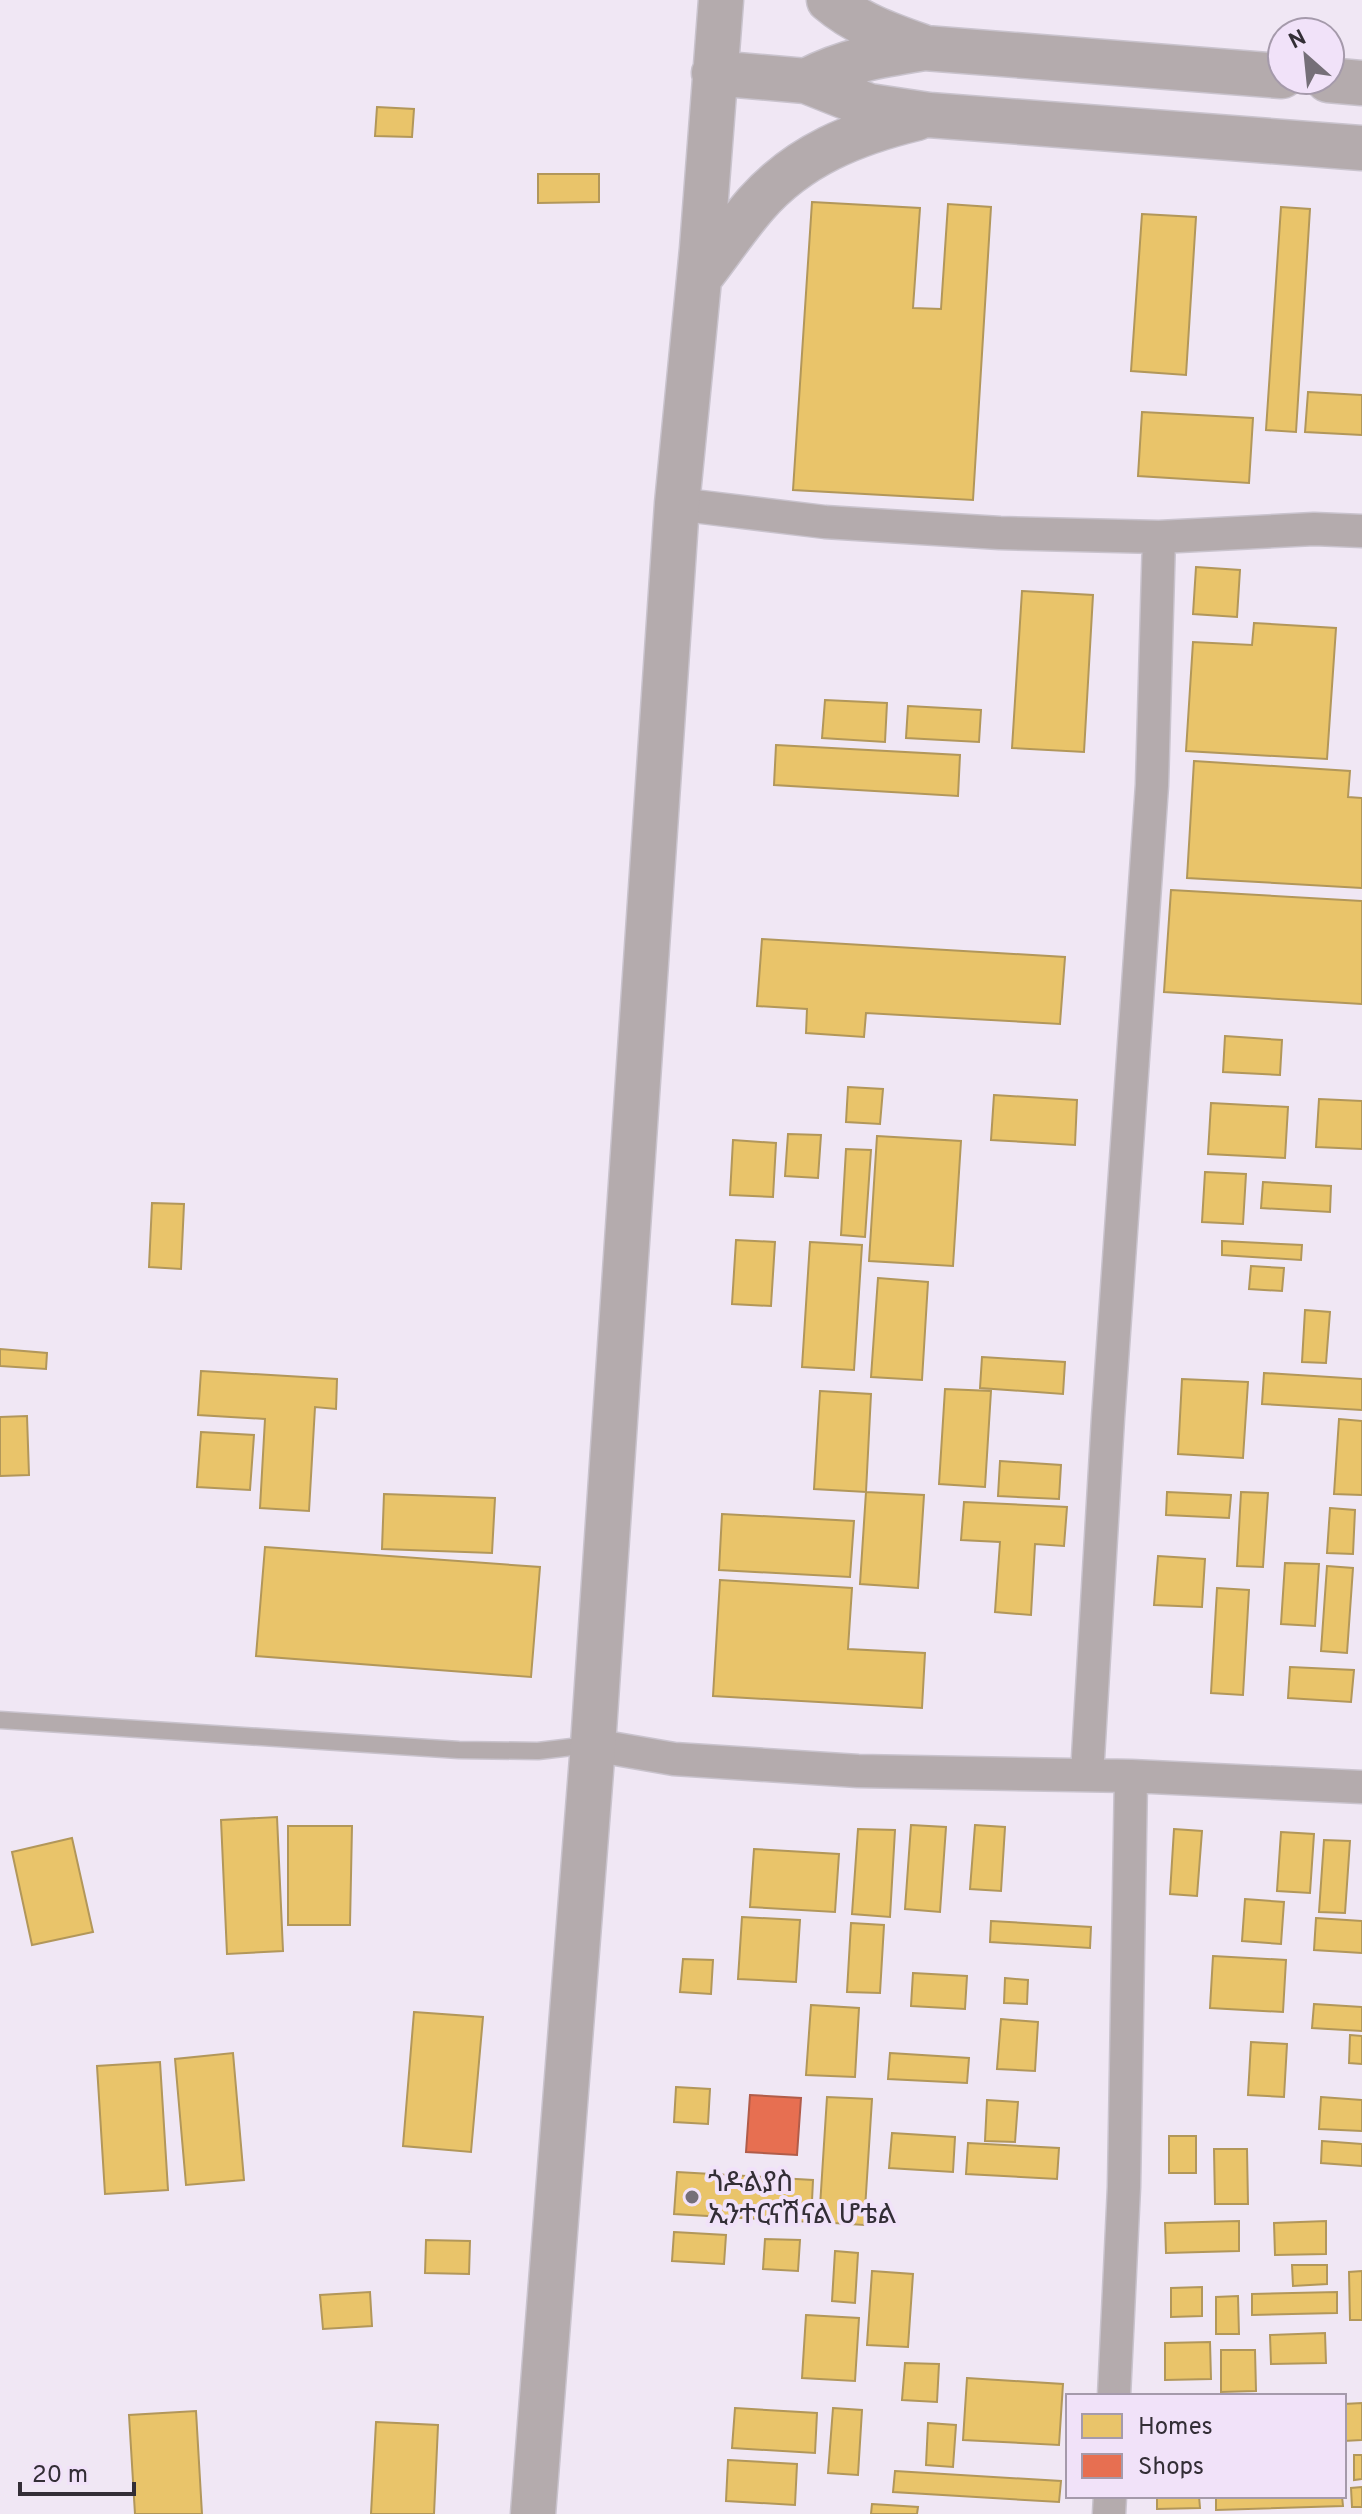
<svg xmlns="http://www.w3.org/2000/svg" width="1362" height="2514" font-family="Overpass,'Noto Sans Ethiopic',sans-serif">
	<rect width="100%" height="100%" fill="#f0e7f4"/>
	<!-- homes -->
	<path fill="#e9c46a" stroke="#b2975a" stroke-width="2" d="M377 107 414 109 412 137 375 136Z
		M538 174H599V202L538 203Z
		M812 202 920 208 913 308 941 309 948 204 991 207 973 500 793 490Z
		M1281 207 1310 209 1296 432 1266 430Z
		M1142 214 1196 217 1186 375 1131 371Z
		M1308 392 1362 395V435L1305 432Z
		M1142 412 1253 418 1249 483 1138 476Z
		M1196 567 1240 570 1237 617 1193 614Z
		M1022 591 1093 595 1084 752 1012 748Z
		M1254 623 1336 628 1327 759 1186 751 1193 642 1252 645Z
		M825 700 887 703 885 742 822 738Z
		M908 706 981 710 979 742 906 738Z
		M776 745 960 755 958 796 774 785Z
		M1194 761 1350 771 1348 797 1362 798V888L1187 878Z
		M1171 890 1362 901V1004L1164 992Z
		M762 939 1065 957 1060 1024 866 1013 864 1037 806 1033 807 1009 757 1006Z
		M1225 1036 1282 1040 1280 1075 1223 1072Z
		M848 1087 883 1089 880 1124 846 1122Z
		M994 1095 1077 1100 1075 1145 991 1140Z
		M1319 1099 1362 1101V1149L1316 1147Z
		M1211 1103 1288 1107 1285 1158 1208 1154Z
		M788 1134 821 1135 818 1178 785 1176Z
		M877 1136 961 1141 953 1266 869 1261Z
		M733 1140 776 1143 773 1197 730 1195Z
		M846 1149 871 1150 865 1237 841 1235Z
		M1205 1172 1246 1174 1243 1224 1202 1222Z
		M1263 1182 1331 1186 1330 1212 1261 1208Z
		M152 1203 184 1204 181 1269 149 1267Z
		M736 1240 775 1242 771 1306 732 1304Z
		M1222 1241 1302 1245 1301 1260 1222 1255Z
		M810 1242 862 1245 854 1370 802 1367Z
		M1251 1266 1284 1268 1282 1291 1249 1289Z
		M878 1278 928 1282 922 1380 871 1377Z
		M1305 1310 1330 1312 1326 1363 1302 1362Z
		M0 1349 47 1353 46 1369 0 1366Z
		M982 1357 1065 1362 1063 1394 980 1388Z
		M201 1371 337 1379 336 1409 315 1407 309 1511 260 1508 265 1419 198 1415Z
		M1264 1373 1362 1379V1410L1262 1404Z
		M1182 1379 1248 1382 1243 1458 1178 1454Z
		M945 1389 991 1391 985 1487 939 1484Z
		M820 1391 871 1394 866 1492 814 1489Z
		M27 1416 29 1475 0 1476V1417Z
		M1339 1419 1362 1421V1495L1334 1494Z
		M201 1432 254 1435 250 1490 197 1487Z
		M1000 1461 1061 1465 1059 1499 998 1496Z
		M866 1492 924 1495 918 1588 860 1584Z
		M1167 1492 1231 1495 1229 1518 1166 1515Z
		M1241 1492 1268 1493 1263 1567 1237 1566Z
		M384 1494 495 1498 492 1553 382 1549Z
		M964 1502 1067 1507 1064 1546 1035 1544 1031 1615 995 1612 1000 1542 961 1540Z
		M1330 1508 1355 1510 1353 1554 1327 1553Z
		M722 1514 854 1521 850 1577 719 1570Z
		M265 1547 540 1567 531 1677 256 1656Z
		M1158 1556 1205 1559 1202 1607 1154 1605Z
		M1285 1563 1319 1564 1315 1626 1281 1624Z
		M1327 1566 1353 1568 1347 1653 1321 1651Z
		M720 1580 852 1588 848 1649 925 1653 922 1708 713 1696Z
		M1217 1588 1249 1590 1243 1695 1211 1693Z
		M1290 1667 1354 1670 1351 1702 1288 1698Z
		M277 1817 283 1951 227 1954 221 1820Z
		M911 1825 946 1827 940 1912 905 1909Z
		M975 1825 1005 1827 1001 1891 970 1889Z
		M288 1826H352L350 1925H288Z
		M858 1829 895 1830 890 1917 852 1914Z
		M1174 1829 1202 1831 1197 1896 1170 1894Z
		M1281 1832 1314 1834 1310 1893 1277 1891Z
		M72 1838 93 1932 32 1945 12 1852Z
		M1324 1840 1350 1841 1345 1913 1319 1912Z
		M754 1849 839 1854 835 1912 750 1907Z
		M1245 1899 1284 1902 1281 1944 1242 1941Z
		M742 1917 800 1920 796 1982 738 1979Z
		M1316 1918 1362 1921V1953L1314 1950Z
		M991 1921 1091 1927 1090 1948 990 1942Z
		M851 1923 884 1925 880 1993 847 1992Z
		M1213 1956 1286 1960 1283 2012 1210 2008Z
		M683 1959 713 1960 711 1994 680 1992Z
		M913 1973 967 1976 965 2009 911 2006Z
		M1005 1978 1028 1980 1027 2004 1004 2003Z
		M1314 2004 1362 2007V2031L1312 2028Z
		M811 2005 859 2008 855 2077 806 2075Z
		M414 2012 483 2017 471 2152 403 2146Z
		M1001 2019 1038 2022 1035 2071 997 2069Z
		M1350 2035 1362 2036V2064L1349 2063Z
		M1251 2042 1287 2044 1284 2097 1248 2095Z
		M233 2053 244 2180 186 2185 175 2059Z
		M890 2053 969 2058 967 2083 888 2079Z
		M160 2062 168 2190 105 2194 97 2066Z
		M676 2087 710 2089 708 2124 674 2122Z
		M827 2097 872 2099 864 2225 819 2222Z
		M1321 2097 1362 2100V2131L1319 2129Z
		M987 2100 1018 2102 1015 2142 985 2141Z
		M892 2133 955 2137 953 2172 889 2168Z
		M1169 2136H1196V2173H1169Z
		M1322 2141 1362 2144V2166L1321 2163Z
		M968 2143 1059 2148 1057 2179 966 2174Z
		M1214 2149H1247L1248 2204H1215Z
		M677 2172 813 2180 811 2222 674 2214Z
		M1239 2221V2251L1166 2253 1165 2223Z
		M1326 2221V2254L1275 2255 1274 2223Z
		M674 2232 726 2235 724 2264 672 2261Z
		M765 2239 800 2240 798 2271 763 2269Z
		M426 2240 470 2241 469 2274 425 2273Z
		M835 2251 858 2253 855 2303 832 2301Z
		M1292 2265H1327V2284L1293 2286Z
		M872 2271 913 2274 908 2347 867 2345Z
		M1362 2271V2320H1350L1349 2272Z
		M1202 2287V2316L1171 2317V2288Z
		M370 2292 372 2326 323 2329 320 2295Z
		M1337 2292V2313L1252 2315V2294Z
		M1238 2296 1239 2334H1216V2297Z
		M806 2315 859 2318 855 2381 802 2378Z
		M1325 2333 1326 2363 1271 2364 1270 2335Z
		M1210 2342 1211 2379 1165 2380V2343Z
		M1221 2350H1255L1256 2391 1221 2392Z
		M905 2363 939 2364 937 2402 902 2400Z
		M967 2378 1063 2384 1059 2445 963 2440Z
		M1362 2403V2440L1344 2441V2404Z
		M735 2408 817 2413 815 2453 732 2448Z
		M833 2408 862 2410 858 2475 828 2473Z
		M196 2411 202 2514H135L129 2415Z
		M376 2422 438 2425 434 2514H371Z
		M928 2423 956 2425 953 2467 926 2465Z
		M1354 2455H1362V2479L1354 2480Z
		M728 2460 797 2464 795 2505 726 2501Z
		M895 2471 1061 2481 1059 2502 893 2492Z
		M1362 2487V2507H1352L1351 2488Z
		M1157 2496H1199L1200 2508 1157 2509Z
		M1216 2496H1342L1343 2506 1216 2510Z
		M872 2504 918 2507 917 2514H871Z"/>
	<!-- shops -->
	<path fill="#e76f51" stroke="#b15c49" stroke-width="2" d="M750 2095 801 2098 797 2155 746 2152Z"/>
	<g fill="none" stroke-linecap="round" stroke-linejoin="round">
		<!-- service casing -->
		<g stroke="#c9c3cd" stroke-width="19">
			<path id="service" d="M0 1720 459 1750 538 1751 589 1745"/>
		</g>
		<!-- minor casing -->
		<g stroke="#c9c3cd" stroke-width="35">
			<path id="minor" d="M677 504 825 522 1000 533 1159 537 1314 529 1362 531
				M593 1745 674 1759 858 1771 1131 1776 1362 1787
				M1087 1775 1108 1418 1152 785 1159 537
				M1114 2396 1124 2187 1131 1776
				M1109 2514 1110 2496"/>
		</g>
		<!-- secondary casing -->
		<g stroke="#c9c3cd" stroke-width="47">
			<path id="secondary" d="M829 0C857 24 889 35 923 47
				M714 73 806 81 869 106 929 115 1362 148
				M1328 80 1362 83
				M806 81C847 60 881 55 925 48L1282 76
				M700 277C719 253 736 227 756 204 799 155 855 133 917 118
				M533 2514 593 1745 677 504 702 249 721 0"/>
		</g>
		<!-- service -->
		<use href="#service" stroke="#b4abad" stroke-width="16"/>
		<!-- minor -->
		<use href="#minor" stroke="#b4abad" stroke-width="32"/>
		<!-- secondary -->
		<use href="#secondary" stroke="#b4abad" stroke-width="44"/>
	</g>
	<!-- markers -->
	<circle fill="#756f78" stroke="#f1e2f9" stroke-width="3" cx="692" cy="2197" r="8"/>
	<g text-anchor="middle" stroke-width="8" stroke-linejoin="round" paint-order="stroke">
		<!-- poi labels -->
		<g font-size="28" fill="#332e36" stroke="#f1e2f9" text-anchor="start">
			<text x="708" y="2191">ጎዶልያስ<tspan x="708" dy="32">ኢንተርናሽናል ሆቴል</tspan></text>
		</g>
	</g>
	<!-- legend -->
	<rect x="1066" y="2394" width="280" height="104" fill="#f1e2f9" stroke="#a59aab" stroke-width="2"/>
	<rect x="1082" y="2414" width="40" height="24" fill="#e9c46a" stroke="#a59aab" stroke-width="2"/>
	<text x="1138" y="2434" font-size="24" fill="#332e36">Homes</text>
	<rect x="1082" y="2454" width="40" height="24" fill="#e76f51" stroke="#a59aab" stroke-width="2"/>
	<text x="1138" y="2474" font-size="24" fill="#332e36">Shops</text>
	<!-- north arrow -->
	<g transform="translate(1306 56) rotate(333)"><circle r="38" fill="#f1e2f9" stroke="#a59aab" stroke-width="2"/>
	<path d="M0-6L14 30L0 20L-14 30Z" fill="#756f78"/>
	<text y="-12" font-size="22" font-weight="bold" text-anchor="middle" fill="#332e36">N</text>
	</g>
	<!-- scale -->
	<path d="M20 2482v12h114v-12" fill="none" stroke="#332e36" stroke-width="4"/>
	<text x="32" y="2482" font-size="24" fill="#332e36" stroke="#f1e2f9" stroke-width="6" paint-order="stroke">20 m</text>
</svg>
